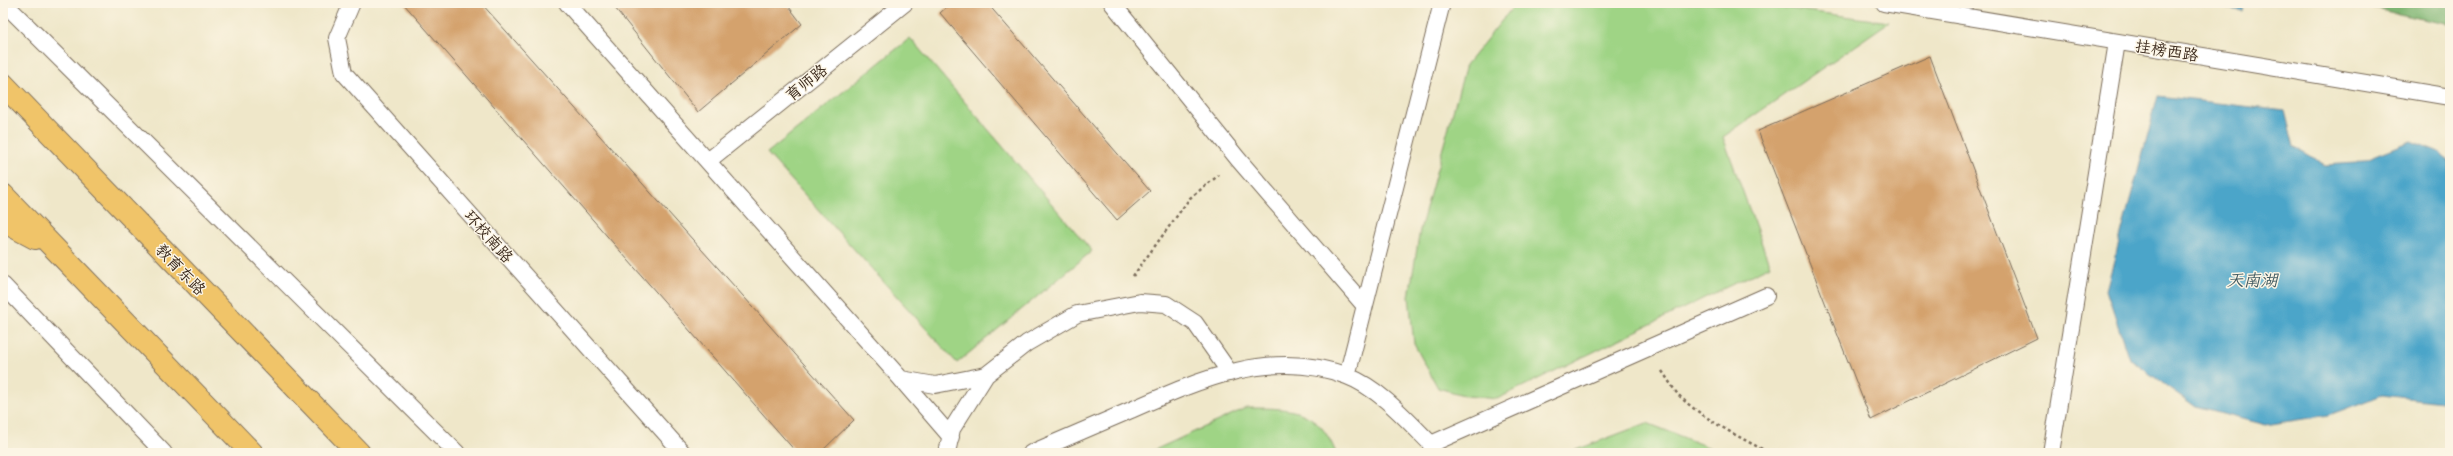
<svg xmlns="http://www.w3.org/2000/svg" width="2453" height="456" font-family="'Indie Flower','LXGW WenKai TC',sans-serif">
	<rect width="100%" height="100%" fill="#fcf5e5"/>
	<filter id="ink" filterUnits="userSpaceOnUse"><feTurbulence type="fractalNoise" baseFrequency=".025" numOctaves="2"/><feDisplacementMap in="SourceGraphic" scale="8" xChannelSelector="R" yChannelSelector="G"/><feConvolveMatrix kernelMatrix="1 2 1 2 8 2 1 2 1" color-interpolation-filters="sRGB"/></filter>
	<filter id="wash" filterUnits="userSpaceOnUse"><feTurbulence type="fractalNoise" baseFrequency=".012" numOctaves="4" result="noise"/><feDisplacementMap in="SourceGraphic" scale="16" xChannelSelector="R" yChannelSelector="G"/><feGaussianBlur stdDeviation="0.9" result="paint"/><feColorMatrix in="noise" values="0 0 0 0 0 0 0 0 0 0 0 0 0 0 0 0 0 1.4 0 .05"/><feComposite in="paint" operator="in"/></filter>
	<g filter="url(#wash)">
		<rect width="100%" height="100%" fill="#efe7c9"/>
		<!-- green -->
		<path fill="#9fd485" stroke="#6d7f52" d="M1516 3H1746L1889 22 1723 137 1770 266 1497 399 1467 396 1438 388 1414 344 1409 297 1420 230 1466 65Z
			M910 38 1092 251 957 363 767 153Z
			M1246 408C1290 408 1318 407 1336 453H1148Z
			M1647 423 1723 453H1568Z"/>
		<!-- forest -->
		<path fill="#7fb672" stroke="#5d7048" d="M2348 3H2450V25Z"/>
		<!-- water -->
		<path fill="#4ca5c9" stroke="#446874" d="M2185 3H2244L2243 11Z
			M2158 96 2285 111 2294 147 2325 165 2356 163 2411 141 2437 151 2450 161V403L2382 395 2329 415 2265 425 2196 407 2129 359 2106 290Z"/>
		<g id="blocks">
			<!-- building -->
			<path fill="#d4a26d" d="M403 3H481L854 420 820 453H797Z
				M611 3H786L802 24 698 112Z
				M951 3H987L1150 191 1117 220 940 13Z
				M1930 56 2037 338 1871 420 1758 131Z"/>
		</g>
	</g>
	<g filter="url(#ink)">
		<use href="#blocks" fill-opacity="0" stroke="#7a6c5a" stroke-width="1"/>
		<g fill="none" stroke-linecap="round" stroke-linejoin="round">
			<!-- lane casing -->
			<g stroke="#7a6c5a" stroke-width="18">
				<path id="lane" d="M4 3 457 453
					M352 3 337 38 344 73 683 453
					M567 3 901 379 935 385 986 375
					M1112 3 1238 159 1365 306
					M1884 3 2450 97
					M708 161 905 3
					M3 285 164 453
					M1347 376 1442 3
					M901 379 951 437
					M1431 444 1766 296
					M947 453 952 429 986 375 1027 343 1077 314 1140 302 1166 304 1195 323 1230 373
					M1031 453C1064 439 1098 424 1131 410 1199 380 1273 347 1347 376 1379 388 1407 420 1431 444L1432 453
					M2051 453 2117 42"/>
			</g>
			<!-- primary casing -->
			<g stroke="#7a6c5a" stroke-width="24">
				<path id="primary" d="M3 84 359 453
					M3 195 252 453
					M3 221 35 238"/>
			</g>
			<!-- path -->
			<path stroke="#7a6c5a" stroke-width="2.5" stroke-dasharray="3 3" stroke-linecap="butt" d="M1133 276 1190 198 1219 175
				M1662 371C1667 378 1671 385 1676 392 1694 414 1744 440 1770 453"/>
			<!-- lane -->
			<use href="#lane" stroke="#fff" stroke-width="16"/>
			<!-- primary -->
			<use href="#primary" stroke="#f0c469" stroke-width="22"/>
		</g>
	</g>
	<g text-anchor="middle" stroke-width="3" stroke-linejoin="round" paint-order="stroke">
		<!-- street labels -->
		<g font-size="16" fill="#3b2a1e" stroke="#fcf5e5">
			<text transform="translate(2167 50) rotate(9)" y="6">挂榜西路</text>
			<text transform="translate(806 82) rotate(-39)" y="6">育师路</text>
			<text transform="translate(489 236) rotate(48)" y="6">环校南路</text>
			<text transform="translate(181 269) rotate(46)" y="6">教育东路</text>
		</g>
		<!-- water labels -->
		<g font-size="17" font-style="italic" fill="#425b62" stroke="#fcf5e5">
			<text x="2252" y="286">天南湖</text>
		</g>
	</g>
	<!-- margin -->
	<rect width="2453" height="456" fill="none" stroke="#fcf5e5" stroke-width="16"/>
</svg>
